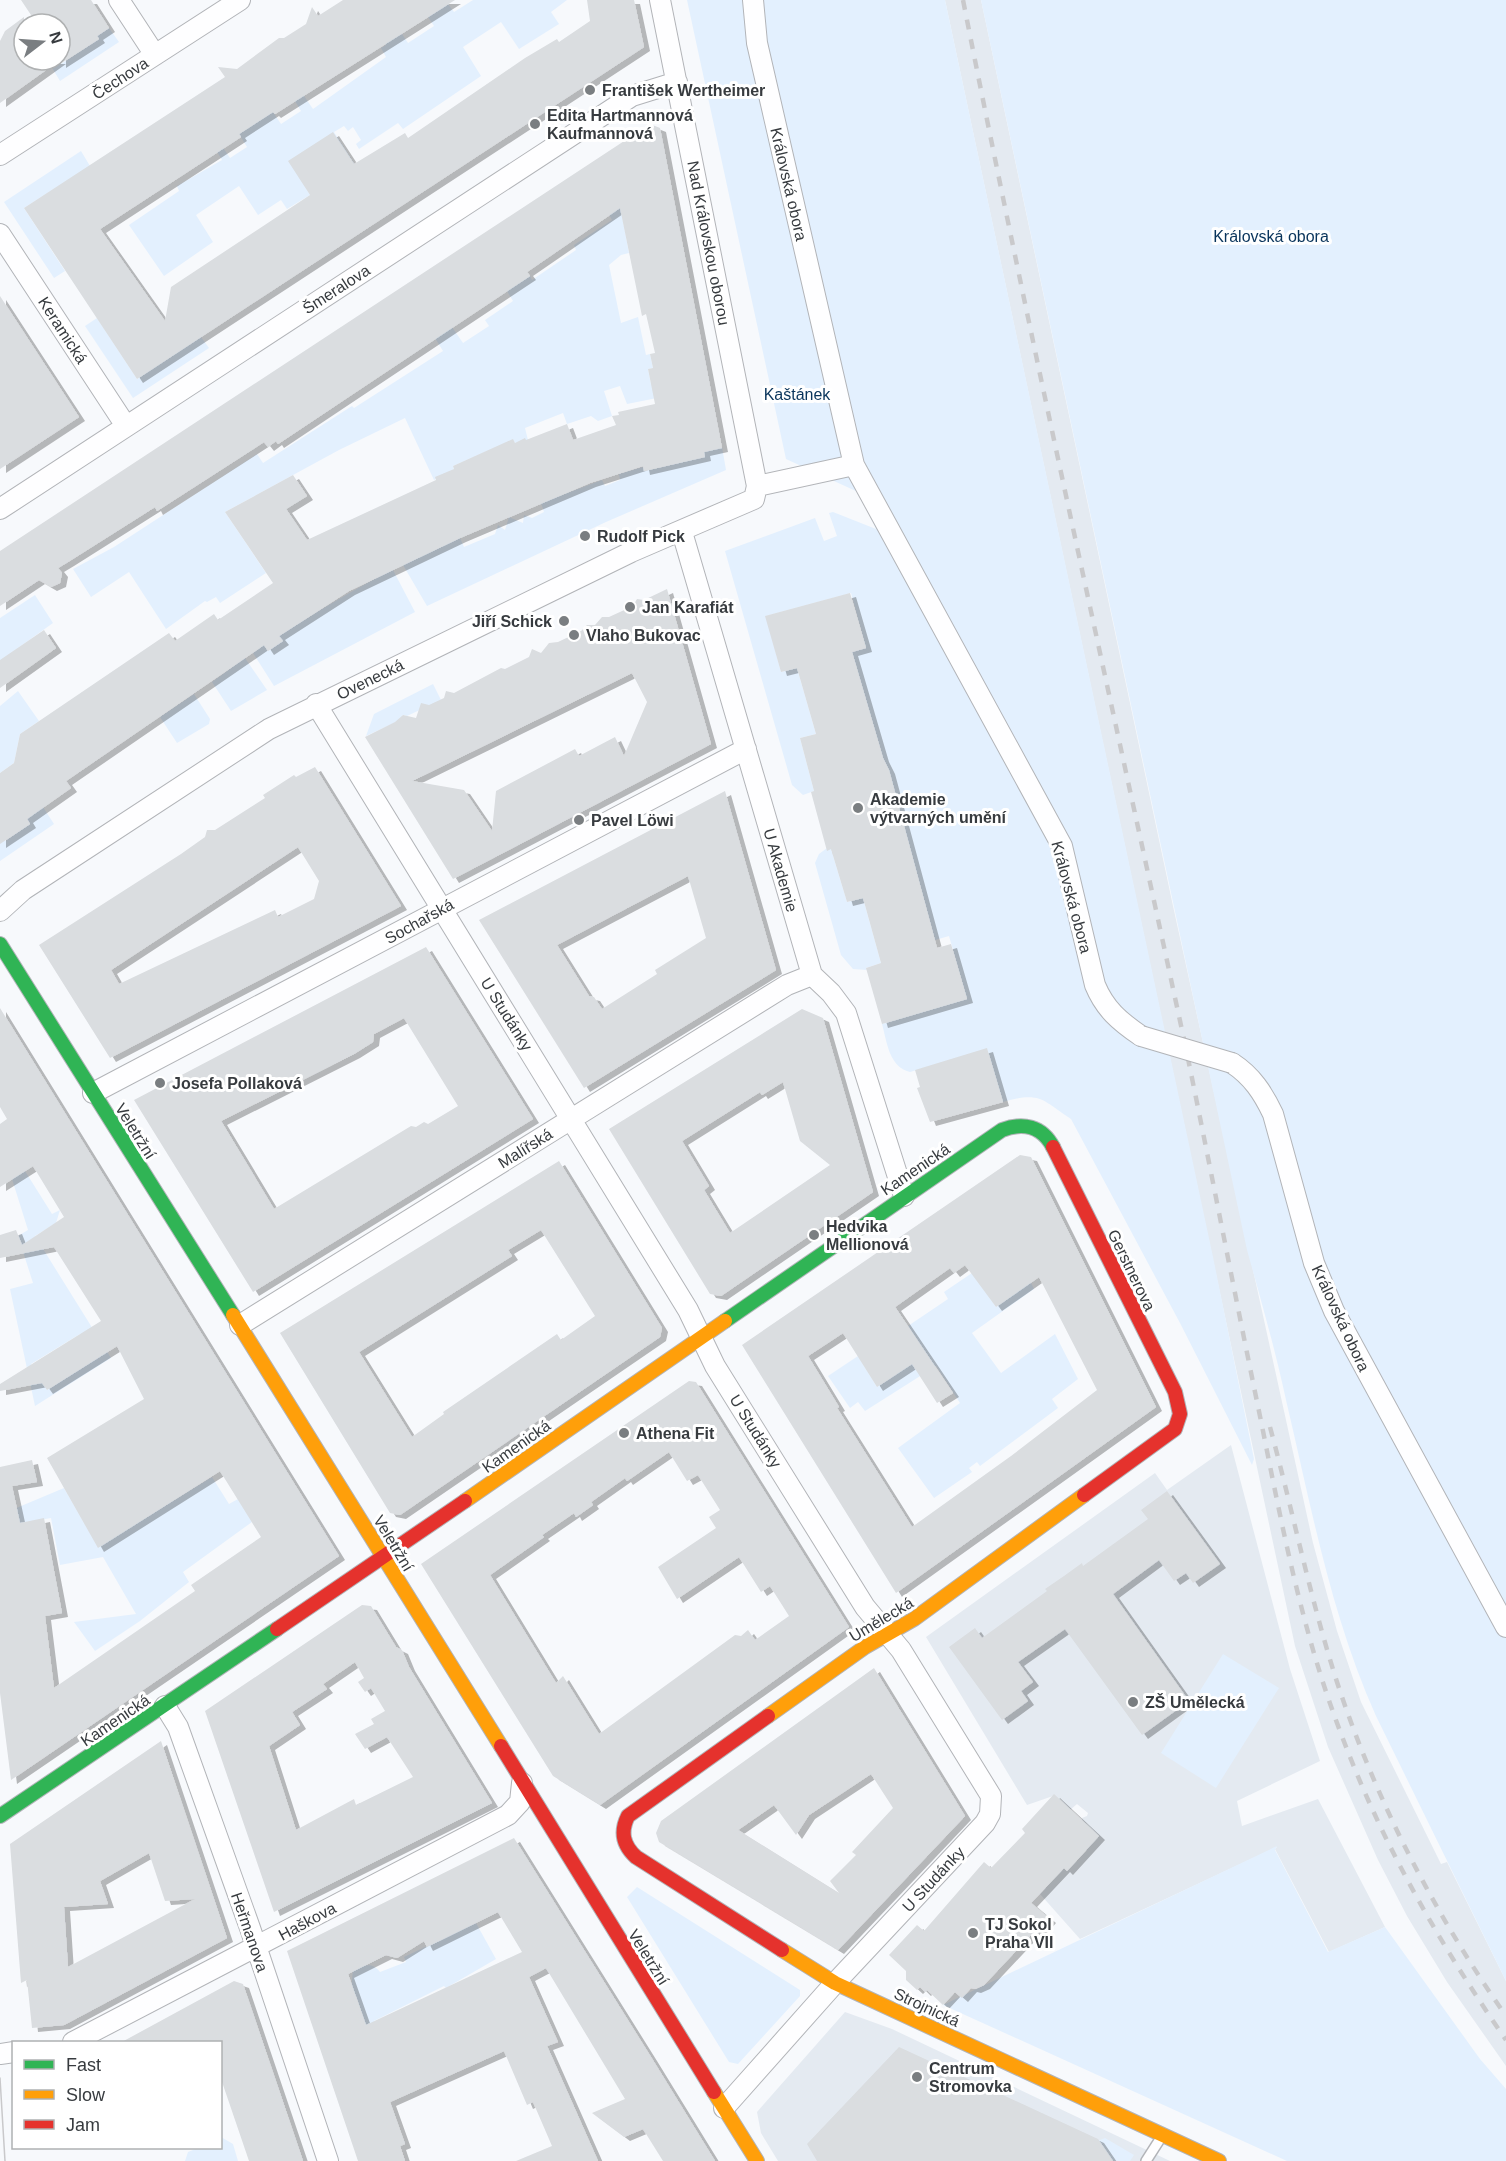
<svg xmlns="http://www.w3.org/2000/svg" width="1506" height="2161" font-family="Arial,sans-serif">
	<defs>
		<filter id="shadow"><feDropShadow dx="6" dy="4" stdDeviation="0" flood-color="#0004"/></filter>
	</defs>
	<rect width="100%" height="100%" fill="#f7f9fc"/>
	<!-- built -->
	<path fill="#e4eaf1" d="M945 0H981L1173 906 1313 1543 1337 1631 1361 1702 1441 1864 1447 1862 1506 1981V2066L1447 1982 1407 1916 1378 1860 1328 1747 1295 1646Z
		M1231 1445 1290 1669 1320 1761 1237 1801 1242 1826 1318 1799 1385 1927 1329 1952 1275 1849 1277 1847 1080 1939 1040 1894 1064 1868 1067 1871 1086 1851 1082 1818 1087 1816 1088 1813 1077 1804 1070 1810 1053 1796 1027 1805 926 1637 1155 1473 1167 1490Z
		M845 2012 892 2029 1170 2161H778L761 2133 757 2112Z"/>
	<!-- green -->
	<path fill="#e3f0fe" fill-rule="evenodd" d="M473 0H567L551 12 559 24 519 49 501 22 463 47 481 76 403 129 398 123 359 149 356 144 361 140 353 127 348 131 344 126 334 132 355 165 304 185 310 195 287 209 281 200 258 215 239 186 196 215 213 242 164 276 129 225 179 191 177 186 222 160 216 150 222 146 230 158 247 147 239 134 273 112 281 124 301 111 295 101 302 93 313 109 386 57 381 48 386 45 384 42 402 34 408 43 434 26 428 17 448 4 454 12Z
		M687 0H945L1213 1257 1254 1459 1252 1465 1180 1323 1071 1119C1042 1100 1041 1091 1003 1102L987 1049 910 1072C889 1067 887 1042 882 1024L967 999 949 936 935 940 889 771 883 758 852 652 866 648 851 593 766 616 781 672 797 668 816 734 800 738 814 791 803 795 792 785 725 551 815 518 824 541 837 536 829 513 833 512 876 529 858 492 786 459Z
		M981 0H1506V1981L1376 1716C1331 1616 1311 1506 1286 1400 1275 1349 1261 1300 1247 1250Z
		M109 28 119 42 60 81 51 66 59 61 61 64 99 39 97 36Z
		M81 151 90 166 24 208 65 271 54 278 4 202Z
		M619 200 629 253 621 255 609 265 621 323 638 317 646 355 650 354 653 368 648 369 651 384 662 397 627 404 620 386 604 391 612 416 598 421 591 416 567 424 563 413 525 428 528 440 515 443 513 440 453 466 454 469 434 480 405 418 339 450 225 512 266 573 220 603 216 597 207 602 205 601 166 629 129 572 91 597 73 569 114 547 257 454 263 463 352 406 354 408 443 351 435 338 452 327 463 343 489 326 485 320 513 301 507 291 530 276 532 280 576 250 574 245 612 220 608 213Z
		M97 318 137 379 201 337 209 348 133 398 85 326Z
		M722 447 726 470 606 522 427 606 403 565 460 538 464 547 495 534 498 525 505 530 509 517 523 523 524 515 532 518 544 512 541 503 602 480 605 486 620 480 619 474 643 467 645 471 704 457V452Z
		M393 570 415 612 274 686 253 653 264 645 268 651 282 641 279 636C317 612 353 589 393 570Z
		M35 595 53 623 0 661V618Z
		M245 658 267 690 231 711 212 682Z
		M433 684 441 700 407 716 403 715 396 722 366 736 374 714Z
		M18 691 39 721 20 734 14 763 0 773V706Z
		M194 694 210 719 209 724 177 743 160 717Z
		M43 807 54 824 0 861V837L5 841 30 824 27 819Z
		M827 848 831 849 847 902 863 898 881 963 866 968 867 970 853 969 841 955 815 863 819 854Z
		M25 1171 52 1214 60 1210 56 1223 35 1236 111 1358 35 1406 10 1289 33 1283 18 1236 28 1230 12 1179ZM80 1334 96 1359 47 1390 31 1364Z
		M1012 1245 1034 1289 972 1333 1001 1373 1055 1334 1078 1379 1052 1399 1058 1408 980 1466 977 1462 969 1468 972 1472 934 1498 898 1448 960 1403 936 1366 865 1411 858 1402 850 1408 828 1376 858 1356 877 1387 926 1354 908 1326 948 1299 944 1292 972 1273 996 1307 1017 1292Z
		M212 1477 229 1504 238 1499 252 1522 183 1572 189 1582 140 1621 95 1651 74 1622 136 1614 103 1557 60 1565 51 1518 17 1524 14 1509 64 1488 98 1547Z
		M1223 1654 1279 1688 1216 1788 1161 1753Z
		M1277 1846 1275 1850 1328 1952 1385 1927 1480 2059 1506 2089V2161H1287L943 2005Z
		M637 1887 800 1990V1996L738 2064 729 2062 627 1897Z
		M476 1923 496 1959 446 1988 444 1986 374 2021 377 2028 368 2033 356 1996 350 1998 353 1970C364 1965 372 1962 380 1972L406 1962 404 1957Z
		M221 2137 233 2144 238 2161H185L188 2152 198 2148H220Z
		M1105 2138 1134 2155 1130 2161H1107L1095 2142Z"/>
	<!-- building -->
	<path fill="#dadde0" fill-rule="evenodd" filter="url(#shadow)" d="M21 0H91L109 28 97 36 99 39 60 64V60L0 103V41L5 31 24 17V60H60V24H37Z
		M343 0H455L275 114 273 112 239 134 241 137 100 229 165 321 171 287 310 195 288 161 333 132 354 164 405 133 408 138 525 58 557 39 559 42 590 21 587 0H634L644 47 137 379 24 208 225 77 218 67 237 69 279 38H284L306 24 312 7 318 16Z
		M650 124 660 128 722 448 704 452 705 457 644 471 643 466 590 483 460 538 349 591 279 636 283 641 268 651 264 645 66 781 71 788 27 819 30 824 0 844V773L14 763 20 734 169 633 175 641 214 614 218 620 273 583 225 512 293 475 307 496 286 509 307 540 436 480 435 477 454 469 453 466 513 439 515 443 525 438 526 440 567 424 573 440 616 425 612 416 619 415 618 412 655 404 648 369 653 368 650 354 655 353 646 314 642 316 620 208 527 272 530 276 278 444 276 441 268 447 264 442 157 511 155 507 68 562 58 568 62 573 60 583 51 587 39 580 0 606V551Z
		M0 296 79 417 0 469Z
		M667 589 711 744 453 879 365 737 395 722 403 715 416 718 421 703 429 705 444 698 446 691 454 693 501 668 505 669 529 657 532 649 541 653 549 643 558 642 581 631 587 625H595L602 617H609L633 606 637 599 644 600ZM632 673 647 702 624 756 615 737 579 756 575 749 496 791 492 831 464 790 412 781Z
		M850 593 866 648 852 652 883 758 889 770 937 948 951 944 967 999 882 1024 866 968 881 963 863 898 847 902 831 849 827 851 811 792 814 791 800 738 816 734 797 668 781 672 765 616Z
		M44 630 56 648 0 688V660Z
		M315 767 401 906 110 1058 39 945 181 854 205 837 207 830H215L265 798 263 795 294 775 296 777ZM298 847 319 881 314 899 278 917 275 910 119 984 111 970Z
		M725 791 776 970 584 1088 479 920ZM688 876 706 938 655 970 657 974 602 1009 594 997 589 996 557 945Z
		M426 947 533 1119 253 1292 134 1100ZM404 1018 458 1106 428 1124 424 1122 416 1127 411 1126 274 1209 221 1121 354 1054 373 1042 374 1034Z
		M0 1008 339 1556 11 1780 0 1693V1467L32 1460 37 1482 12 1486 20 1523 44 1518 62 1613 45 1616 54 1688 195 1591 191 1585 261 1537 220 1471 98 1548 47 1458 144 1399 117 1346 47 1390 42 1383 0 1391V1384L101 1321 54 1247 0 1258V1235L16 1230 22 1245 64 1217 33 1166 0 1187V1124L7 1119 0 1107Z
		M802 1009 823 1018 873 1192 721 1296 710 1294 609 1129ZM783 1082 800 1141 830 1165 730 1233 704 1190 709 1186 682 1141 760 1092 762 1095Z
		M987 1048 1003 1102 930 1122 917 1088 920 1087 915 1070Z
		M1020 1155 1031 1157 1156 1407 896 1593 742 1345ZM965 1265 996 1307 1039 1277 1097 1390 1011 1456 912 1527 837 1408 839 1407 808 1356 843 1333 877 1387 912 1364 937 1403 953 1393 895 1307 950 1268 954 1273Z
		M559 1161 662 1328 660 1337 400 1515 390 1513 280 1333ZM541 1230 595 1316 561 1340 557 1334 443 1412 444 1414 412 1437 359 1352 512 1256 508 1250Z
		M689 1381 696 1382 849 1627 600 1805 553 1776 421 1564ZM669 1452 687 1481 698 1475 720 1510 709 1517 716 1528 658 1567 677 1599 739 1557 761 1592 770 1586 789 1616 755 1640 748 1630 741 1636 735 1635 599 1734 563 1676 556 1683 490 1575 544 1537 542 1535 574 1513 576 1517 593 1505 591 1502 625 1478 627 1481Z
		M1167 1491 1220 1564 1193 1583 1186 1573 1174 1581 1159 1560 1113 1594 1189 1701 1142 1735 1065 1629 1018 1662 1033 1682 1021 1691 1028 1701 1002 1720 949 1647 975 1628 982 1638 1047 1591 1045 1589 1064 1576 1082 1563 1083 1566 1148 1519 1141 1510Z
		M362 1605 371 1606 396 1647 402 1650 409 1667 492 1803 274 1912 205 1711ZM355 1662 364 1678 358 1682 365 1692 371 1688 385 1711 371 1719 374 1724 355 1734 365 1749 387 1737 413 1777 356 1805 354 1799 296 1830 269 1746 300 1725 292 1712 327 1689 323 1684Z
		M874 1668 965 1816 838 1950 659 1842 656 1833 661 1821ZM871 1774 893 1808 852 1852 856 1855 830 1881 839 1893 738 1830 774 1805 796 1835 809 1815Z
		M161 1741 227 1938 64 2025 32 2028 27 1980 21 1983 10 1844ZM149 1853 165 1901 195 1899 68 1967 64 1907 108 1904 100 1881Z
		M1054 1794 1099 1836 1067 1871 1064 1868 1031 1903 1050 1919 1034 1938 1031 1935 984 1985 975 1989 971 1988 962 1998 955 1992 943 2005 927 1990 925 1992 920 1987 917 1990 906 1980V1971L889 1955 917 1925 924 1931 984 1862 991 1868 1025 1833 1022 1829Z
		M514 1838 651 2057 715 2161H663L643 2129 624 2137 592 2113 625 2099 546 1968 529 1977 558 2042 547 2046 598 2161H516L552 2146 533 2102 527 2105 504 2051 390 2102 405 2144 400 2146 405 2161H358L287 1951ZM498 1912 522 1952 366 2025 348 1974 386 1955 397 1958 424 1941 427 1947Z
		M234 1981 243 1984 303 2161H249L220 2076V2043H120Z
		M899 2047 1098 2139 1113 2161H817L807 2144Z"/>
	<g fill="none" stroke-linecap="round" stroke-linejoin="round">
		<!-- lane casing -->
		<g stroke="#b2b4b8" stroke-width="12">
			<path id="lane" d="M1146 2161 1162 2136"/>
		</g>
		<!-- street casing -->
		<g stroke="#b2b4b8" stroke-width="22">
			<path id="street" d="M119 0 155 55
				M753 0 757 43 854 465 1062 846 1095 985C1105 1009 1119 1021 1141 1036
				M0 155 240 0
				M0 234 126 426
				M757 486 854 465
				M0 509 632 96 677 82
				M682 532 812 975 831 993 846 1013 904 1196
				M316 704 688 1310 715 1366 865 1607 901 1650 991 1796 990 1814 985 1823 835 1983 724 2108
				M0 911 23 890 269 729 631 552 754 499 757 486 660 0
				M1232 1063C1252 1076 1263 1093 1273 1114L1314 1263 1334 1311 1506 1627
				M93 1093 746 749
				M240 1325 787 985 812 975
				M165 1706 178 1727 250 1928 328 2161
				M73 2042 508 1815 520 1802 522 1783
				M0 2054 14 2052"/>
		</g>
		<!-- fast casing -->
		<g stroke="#b2b4b8" stroke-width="16">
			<path id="fast" d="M0 944 233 1315
				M725 1321 1002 1130C1023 1122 1042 1126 1053 1147
				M0 1816 277 1629"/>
		</g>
		<!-- slow casing -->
		<g stroke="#b2b4b8" stroke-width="16">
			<path id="slow" d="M233 1315 501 1746
				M465 1501 725 1321
				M768 1716 865 1647 914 1619 1084 1495
				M782 1950 835 1983 1219 2161
				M714 2092 757 2161"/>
		</g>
		<!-- jam casing -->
		<g stroke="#b2b4b8" stroke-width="16">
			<path id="jam" d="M1053 1147 1175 1392 1180 1414 1175 1429 1084 1495
				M277 1629 465 1501
				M768 1716 628 1816C620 1832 623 1845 636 1857L782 1950
				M501 1746 714 2092"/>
		</g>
		<!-- lane -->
		<use href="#lane" stroke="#fefeff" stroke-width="9"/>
		<!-- street -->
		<use href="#street" stroke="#fefeff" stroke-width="20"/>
		<!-- fast -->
		<use href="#fast" stroke="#30b455" stroke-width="14"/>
		<!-- slow -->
		<use href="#slow" stroke="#ff9f0a" stroke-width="14"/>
		<!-- jam -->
		<use href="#jam" stroke="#e5322d" stroke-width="14"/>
		<!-- tram -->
		<path stroke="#c9c9cb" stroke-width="1.5" d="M0 2078 5 2161"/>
		<!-- rail -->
		<path stroke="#c9c9cb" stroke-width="4.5" stroke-dasharray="10 10" stroke-linecap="butt" d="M963 0C1032 349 1110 696 1185 1044 1211 1170 1235 1296 1261 1421 1282 1526 1302 1631 1340 1731 1381 1842 1439 1943 1506 2040
			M1270 1427C1293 1512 1310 1598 1337 1682 1376 1801 1434 1913 1506 2016"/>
		<!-- street-bridge casing -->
		<g stroke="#b2b4b8" stroke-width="22" stroke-linecap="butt">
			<path id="street-bridge" d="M1141 1036 1232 1063"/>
		</g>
		<!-- street-bridge -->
		<use href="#street-bridge" stroke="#fefeff" stroke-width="20"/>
	</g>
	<!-- markers -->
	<g fill="#7a7e81" stroke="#fff" stroke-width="2">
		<circle cx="590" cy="90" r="6"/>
		<circle cx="535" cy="124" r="6"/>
		<circle cx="585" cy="536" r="6"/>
		<circle cx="630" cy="607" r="6"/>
		<circle cx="564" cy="621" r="6"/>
		<circle cx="574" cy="635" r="6"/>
		<circle cx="858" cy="808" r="6"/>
		<circle cx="579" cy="820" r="6"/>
		<circle cx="160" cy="1083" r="6"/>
		<circle cx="814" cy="1235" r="6"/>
		<circle cx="624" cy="1433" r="6"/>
		<circle cx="1133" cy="1702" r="6"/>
		<circle cx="973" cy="1933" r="6"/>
		<circle cx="917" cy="2077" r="6"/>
	</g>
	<g text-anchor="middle" stroke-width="6" stroke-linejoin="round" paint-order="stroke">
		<!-- street labels -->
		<g font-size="16" fill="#373b3f" stroke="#fff">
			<text transform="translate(120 78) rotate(-33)" y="6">Čechova</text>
			<text transform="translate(789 184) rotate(77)" y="6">Královská obora</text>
			<text transform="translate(709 243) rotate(79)" y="6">Nad Královskou oborou</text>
			<text transform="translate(336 289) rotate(-33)" y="6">Šmeralova</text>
			<text transform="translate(63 330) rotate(57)" y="6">Keramická</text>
			<text transform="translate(370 679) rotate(-26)" y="6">Ovenecká</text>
			<text transform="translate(781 870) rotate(74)" y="6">U Akademie</text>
			<text transform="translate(1072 897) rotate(75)" y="6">Královská obora</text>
			<text transform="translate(419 921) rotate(-29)" y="6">Sochařská</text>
			<text transform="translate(507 1014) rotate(58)" y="6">U Studánky</text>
			<text transform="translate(136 1131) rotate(58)" y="6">Veletržní</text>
			<text transform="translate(525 1148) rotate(-32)" y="6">Malířská</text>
			<text transform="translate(915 1169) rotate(-34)" y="6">Kamenická</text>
			<text transform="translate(1132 1270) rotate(64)" y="6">Gerstnerova</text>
			<text transform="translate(1341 1318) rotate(65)" y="6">Královská obora</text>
			<text transform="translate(756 1431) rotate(58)" y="6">U Studánky</text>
			<text transform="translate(516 1446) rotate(-35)" y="6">Kamenická</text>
			<text transform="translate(394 1543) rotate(59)" y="6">Veletržní</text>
			<text transform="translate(881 1619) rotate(-31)" y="6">Umělecká</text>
			<text transform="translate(115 1720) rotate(-34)" y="6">Kamenická</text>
			<text transform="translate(933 1879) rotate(-47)" y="6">U Studánky</text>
			<text transform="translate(307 1921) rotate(-28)" y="6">Haškova</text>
			<text transform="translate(250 1932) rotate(71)" y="6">Heřmanova</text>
			<text transform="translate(649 1957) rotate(58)" y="6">Veletržní</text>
			<text transform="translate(927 2007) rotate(25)" y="6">Strojnická</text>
		</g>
		<!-- poi labels -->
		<g font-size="16" font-weight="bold" fill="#373b3f" stroke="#fff" text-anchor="start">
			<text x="602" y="96">František Wertheimer</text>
			<text x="547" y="121">Edita Hartmannová<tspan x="547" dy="18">Kaufmannová</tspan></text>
			<text x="597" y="542">Rudolf Pick</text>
			<text x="642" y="613">Jan Karafiát</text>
			<text x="552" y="627" text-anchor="end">Jiří Schick</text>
			<text x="586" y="641">Vlaho Bukovac</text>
			<text x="870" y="805">Akademie<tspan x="870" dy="18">výtvarných umění</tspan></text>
			<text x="591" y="826">Pavel Löwi</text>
			<text x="172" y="1089">Josefa Pollaková</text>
			<text x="826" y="1232">Hedvika<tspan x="826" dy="18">Mellionová</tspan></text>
			<text x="636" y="1439">Athena Fit</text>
			<text x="1145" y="1708">ZŠ Umělecká</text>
			<text x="985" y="1930">TJ Sokol<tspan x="985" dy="18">Praha VII</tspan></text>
			<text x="929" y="2074">Centrum<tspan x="929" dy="18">Stromovka</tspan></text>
		</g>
		<!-- park labels -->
		<g font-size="16" fill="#09345b" stroke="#fff">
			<text x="1271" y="242">Královská obora</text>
			<text x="797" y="400">Kaštánek</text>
		</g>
	</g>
	<!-- legend -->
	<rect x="12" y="2041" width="210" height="108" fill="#ffffff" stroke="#afb1b2" stroke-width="1.5"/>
	<rect x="24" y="2060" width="30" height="9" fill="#30b455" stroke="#afb1b2" stroke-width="1.5"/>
	<text x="66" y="2071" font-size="18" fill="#373b3f">Fast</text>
	<rect x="24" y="2090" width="30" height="9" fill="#ff9f0a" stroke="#afb1b2" stroke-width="1.5"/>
	<text x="66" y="2101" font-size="18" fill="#373b3f">Slow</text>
	<rect x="24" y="2120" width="30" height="9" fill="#e5322d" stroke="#afb1b2" stroke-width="1.5"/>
	<text x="66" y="2131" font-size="18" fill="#373b3f">Jam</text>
	<!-- north arrow -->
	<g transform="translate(42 42) rotate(73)"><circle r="28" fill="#ffffff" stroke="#afb1b2" stroke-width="1.5"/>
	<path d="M0-4.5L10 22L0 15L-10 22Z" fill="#7a7e81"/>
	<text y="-9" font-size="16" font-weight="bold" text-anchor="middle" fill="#373b3f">N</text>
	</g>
</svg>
